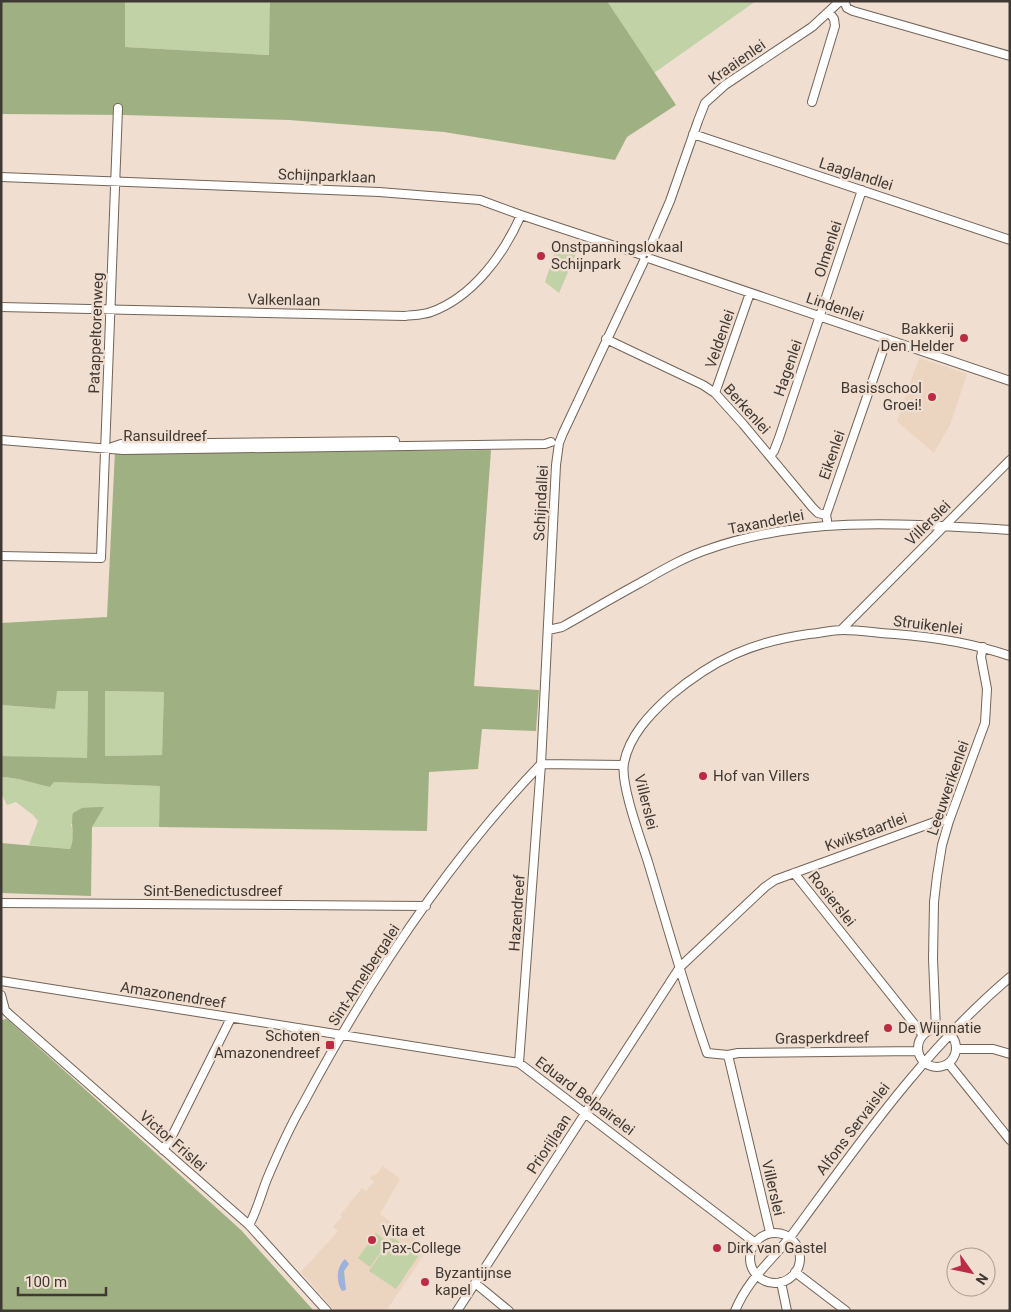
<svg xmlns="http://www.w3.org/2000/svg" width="1011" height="1312" font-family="Roboto,sans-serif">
	<rect width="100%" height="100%" fill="#f0ded0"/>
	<!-- built -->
	<path fill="#ebd4c0" d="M919 358 967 374 950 425 934 453 897 421Z
		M383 1166 400 1179 380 1214 428 1249 386 1311H335L301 1272 338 1231 333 1227 342 1217 340 1215 362 1188 366 1191 374 1182 370 1178 373 1175 375 1176Z"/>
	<!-- green -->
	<path fill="#c0d2a6" d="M125 1H270V55L125 47Z
		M607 1H756L654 73Z
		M558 242 578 249 559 293 545 282Z
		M56 690 88 691 87 759 1 756V705L55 709Z
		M105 691 164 692 162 755 105 756Z
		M1 777C16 777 36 784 50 787L54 782 161 786 159 827H92L71 824 74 837 70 849 29 845 38 821 33 815 16 802 7 805 1 793Z
		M376 1233 388 1242 370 1267 358 1258Z
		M392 1237 419 1255 396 1289 369 1271Z"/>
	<!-- forest -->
	<path fill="#9fb182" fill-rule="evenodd" d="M1 1H125V47L269 55 270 1H607L676 105 627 137 615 160 444 132 289 120 125 115 1 114Z
		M491 450 474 686 539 690 536 731 482 729 478 769 429 772 427 831 159 827 160 786 54 782 50 787C36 784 16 777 1 777V756L87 758 88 691H57L55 709 1 705V623L107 617 115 451 297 452ZM105 691 164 692 162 755 105 756Z
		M98 807H104L92 827 91 896 1 893V843L70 849C76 835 70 827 73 813L82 808Z
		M7 1019 241 1230 314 1311H1V1020Z"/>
	<!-- water -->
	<path fill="#9bb2dd" d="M345 1259 349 1264 344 1271 346 1290 342 1291C336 1282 336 1267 345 1259Z"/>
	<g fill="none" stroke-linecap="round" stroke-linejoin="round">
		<!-- minor casing -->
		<g stroke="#736457" stroke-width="10">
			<path id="minor" d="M844 1 847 8 853 11 1010 56
				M812 102 835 26 834 19 829 12
				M693 134 1010 240
				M1 177 379 192 480 200 521 215 642 255
				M648 252 670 201 698 121 705 103 725 85 812 27 840 1
				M651 259 1010 381
				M1 307 405 316C413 315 423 315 431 312 473 297 504 254 521 215
				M606 339 703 385 715 393 743 424 812 507 818 513 826 515
				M715 393 750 293
				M1 440 123 450 545 444 551 442
				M112 447 121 444 395 441
				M770 456 774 451 779 438 862 190
				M827 520 826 515 887 339
				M1 556 101 558 118 108
				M548 630 562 627C587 613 612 598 638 584 661 571 684 557 709 549 806 515 909 524 1010 530
				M841 630 1010 460
				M541 764 623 765
				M794 873 923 1035
				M1 903 426 906
				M1 981 519 1063 754 1242
				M1 995 5 1010 9 1014 249 1225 327 1311
				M918 1048a19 19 0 1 1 38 0a19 19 0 1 1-38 0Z
				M936 1029 933 959 934 902 937 876 942 845 949 821 985 723 987 689 981 657 983 647
				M957 1049H993L1010 1054
				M728 1055 738 1053 917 1051
				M519 1063 541 764 556 465 559 443 563 433 644 261
				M949 1064 1010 1140
				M163 1150 172 1136 231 1018
				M249 1225C257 1211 261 1194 267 1179 278 1153 289 1128 303 1104 367 984 447 862 541 764
				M770 1232 728 1055 707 1053C685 990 667 925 648 862 641 840 620 784 624 763 629 736 650 714 670 696 714 659 752 642 809 634 820 633 832 630 843 630 860 630 878 633 895 634 935 637 972 643 1010 656
				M750 1258a25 25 0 1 1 50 0a25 25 0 1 1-50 0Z
				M795 1272 846 1311
				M781 1282 787 1311
				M475 1283 509 1311
				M457 1311 680 967 765 887 775 880 940 820 949 821
				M735 1311C749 1277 773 1260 794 1232 860 1142 924 1050 1010 977"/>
		</g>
		<!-- minor -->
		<use href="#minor" stroke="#fff" stroke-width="8"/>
	</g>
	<!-- markers -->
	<g fill="#bc2b44" stroke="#f0ded0" stroke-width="2">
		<circle cx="541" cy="256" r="5"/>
		<circle cx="964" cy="338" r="5"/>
		<circle cx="932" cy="397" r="5"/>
		<circle cx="703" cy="776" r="5"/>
		<circle cx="888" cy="1028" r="5"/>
		<rect x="325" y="1040" width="10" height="10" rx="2.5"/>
		<circle cx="372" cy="1240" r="5"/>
		<circle cx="717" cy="1248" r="5"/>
		<circle cx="425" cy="1282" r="5"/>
	</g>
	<g text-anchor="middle" stroke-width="5" stroke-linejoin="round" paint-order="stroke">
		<!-- street labels -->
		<g font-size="15" fill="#403933" stroke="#f0ded0">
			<text transform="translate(737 62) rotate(-35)" y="5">Kraaienlei</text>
			<text transform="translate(856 174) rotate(18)" y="5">Laaglandlei</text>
			<text transform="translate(327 176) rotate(2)" y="5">Schijnparklaan</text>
			<text transform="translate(828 249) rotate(-72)" y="5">Olmenlei</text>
			<text transform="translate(284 300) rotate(1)" y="5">Valkenlaan</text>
			<text transform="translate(835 307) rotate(19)" y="5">Lindenlei</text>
			<text transform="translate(96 333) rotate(-88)" y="5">Patappeltorenweg</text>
			<text transform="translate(720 339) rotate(-71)" y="5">Veldenlei</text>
			<text transform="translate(788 368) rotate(-71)" y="5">Hagenlei</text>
			<text transform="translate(747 409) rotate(48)" y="5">Berkenlei</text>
			<text x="165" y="441">Ransuildreef</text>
			<text transform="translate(832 455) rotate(-71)" y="5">Eikenlei</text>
			<text transform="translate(541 503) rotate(-87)" y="5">Schijndallei</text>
			<text transform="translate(766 522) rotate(-11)" y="5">Taxanderlei</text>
			<text transform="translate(928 523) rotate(-45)" y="5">Villerslei</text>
			<text transform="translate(928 625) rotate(7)" y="5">Struikenlei</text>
			<text transform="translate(948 788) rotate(-71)" y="5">Leeuwerikenlei</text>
			<text transform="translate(646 802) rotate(76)" y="5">Villerslei</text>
			<text transform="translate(866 832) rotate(-20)" y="5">Kwikstaartlei</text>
			<text x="213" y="896">Sint-Benedictusdreef</text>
			<text transform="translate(832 899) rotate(51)" y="5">Rosierslei</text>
			<text transform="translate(517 913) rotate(-86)" y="5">Hazendreef</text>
			<text transform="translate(364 975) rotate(-57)" y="5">Sint-Amelbergalei</text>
			<text transform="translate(173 995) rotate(9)" y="5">Amazonendreef</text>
			<text transform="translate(822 1038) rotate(-1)" y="5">Grasperkdreef</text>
			<text transform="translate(585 1096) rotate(37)" y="5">Eduard Belpairelei</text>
			<text transform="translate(853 1129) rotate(-53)" y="5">Alfons Servaislei</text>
			<text transform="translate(173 1141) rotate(41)" y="5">Victor Frislei</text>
			<text transform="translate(549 1144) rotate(-57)" y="5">Priorijlaan</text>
			<text transform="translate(773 1188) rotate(77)" y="5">Villerslei</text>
		</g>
		<!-- poi labels -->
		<g font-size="15" fill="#403933" stroke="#f0ded0" text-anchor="start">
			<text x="551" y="252">Onstpanningslokaal<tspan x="551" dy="17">Schijnpark</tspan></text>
			<text x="954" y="334" text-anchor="end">Bakkerij<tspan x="954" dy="17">Den Helder</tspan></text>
			<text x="922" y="393" text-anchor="end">Basisschool<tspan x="922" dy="17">Groei!</tspan></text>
			<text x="713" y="781">Hof van Villers</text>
			<text x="898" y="1033">De Wijnnatie</text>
			<text x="320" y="1041" text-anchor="end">Schoten<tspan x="320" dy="17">Amazonendreef</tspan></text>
			<text x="382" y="1236">Vita et<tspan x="382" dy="17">Pax-College</tspan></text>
			<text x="727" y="1253">Dirk van Gastel</text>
			<text x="435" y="1278">Byzantijnse<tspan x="435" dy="17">kapel</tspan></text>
		</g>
	</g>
	<!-- border -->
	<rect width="1011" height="1312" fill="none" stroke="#403933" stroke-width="5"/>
	<!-- north arrow -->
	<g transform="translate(971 1272) rotate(123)"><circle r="24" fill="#f0ded0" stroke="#aa9c91"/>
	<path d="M0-4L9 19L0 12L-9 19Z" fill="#bc2b44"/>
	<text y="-8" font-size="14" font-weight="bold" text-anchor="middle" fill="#403933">N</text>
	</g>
	<!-- scale -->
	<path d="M18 1287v8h88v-8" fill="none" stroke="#403933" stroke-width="2.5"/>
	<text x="25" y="1287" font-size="15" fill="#403933" stroke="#f0ded0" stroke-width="4" paint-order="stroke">100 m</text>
</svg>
